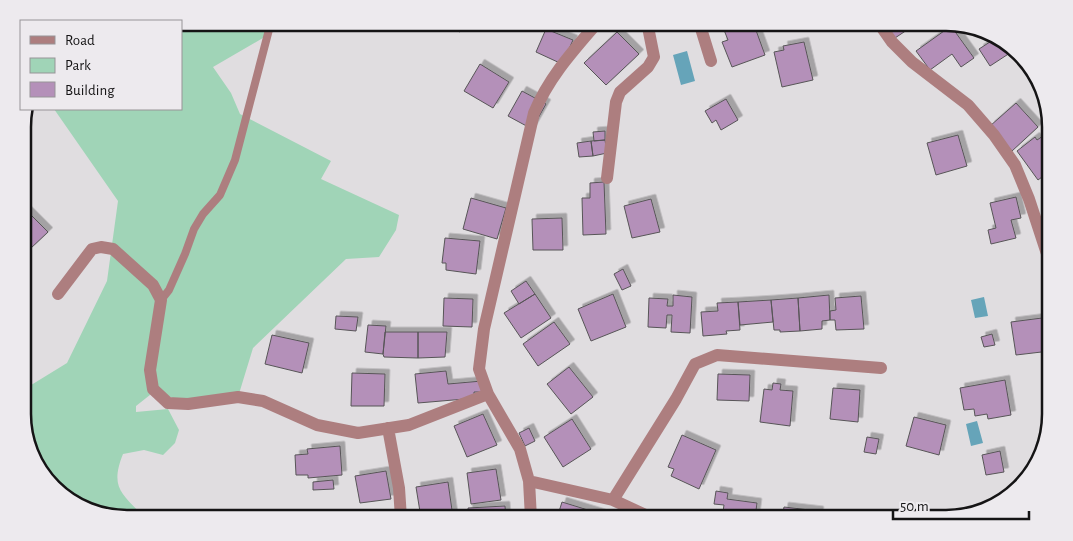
<svg xmlns="http://www.w3.org/2000/svg" width="1073" height="541" font-family="'Alegreya Sans',sans-serif">
	<defs>
		<filter id="shadow"><feDropShadow dx="4.5" dy="-4.5" stdDeviation="0" flood-color="#0004"/></filter>
	</defs>
	<rect width="100%" height="100%" fill="#e0dde0"/>
	<!-- green -->
	<path fill="#a0d4b7" d="M181 23H271L268 35 213 67 231 93 240 114 331 161 321 179 399 215 396 230 379 257 346 259 253 348 238 397 188 404 155 391 136 406V412L168 409 179 430 175 443 163 455 144 450 123 454C109 489 123 494 145 518H127L81 508 44 477 23 428V390L67 363 107 281 118 201 54 109H181Z"/>
	<!-- water -->
	<path fill="#66a4b9" d="M687 51 695 81 681 85 673 55Z
		M984 297 988 316 975 318 971 300Z
		M977 421 983 443 971 446 966 424Z"/>
	<!-- building -->
	<path fill="#b490b9" stroke="#575557" filter="url(#shadow)" d="M452 22H464L460 32 450 27Z
		M744 22H753L765 55 732 67 722 42 728 40 724 30Z
		M884 22H919L895 38Z
		M951 26 974 58 961 67 952 54 930 70 916 51Z
		M546 29 573 40 562 64 536 52Z
		M617 32 639 54 606 85 584 63Z
		M988 32 992 33 1013 51 990 66 979 49 993 40Z
		M804 42 813 80 782 87 774 52 784 50 783 46Z
		M480 64 509 82 493 108 464 91Z
		M522 91 546 104 532 129 508 116Z
		M726 99 738 120 721 130 716 120 712 123 705 111Z
		M1016 103 1038 127 1012 151 990 126Z
		M605 131V140L594 141 593 132Z
		M1046 134 1050 139V171L1038 180 1017 151 1035 137 1037 140Z
		M958 135 967 166 936 175 927 143Z
		M605 140 607 153 593 156 591 141Z
		M591 141 593 156 579 157 577 143Z
		M604 182 606 234 583 235 582 198H590V183Z
		M1016 197 1021 218 1011 220 1016 238 991 244 988 230 996 228 990 203Z
		M471 198 506 208 497 239 463 229Z
		M651 199 660 232 632 238 624 206Z
		M27 211 48 232 30 249 23 242V215Z
		M562 218 563 250H533L532 219Z
		M445 238 480 241 476 274 446 270V263H442Z
		M623 269 631 286 622 290 614 274Z
		M526 281 535 294 519 304 511 291Z
		M535 294 551 318 521 338 504 313Z
		M613 294 626 327 591 341 578 309Z
		M673 295 692 297 690 333 671 332 672 315H667L666 328 648 327 649 298 668 299 667 306H673Z
		M829 295 830 320 822 321V329L800 331 798 298Z
		M861 296 864 329 836 330 835 320H830V311L836 310 835 298Z
		M444 298 473 299 472 327 443 326Z
		M798 298 800 331 780 332V330H774L771 300Z
		M771 300 773 322 740 325 738 302Z
		M738 302 740 330 726 331 727 334 703 336 701 312 718 311 717 303Z
		M336 316 358 317 356 331 335 329Z
		M1042 318 1045 337H1050V351L1016 355 1011 322Z
		M554 322 570 344 538 366 523 344Z
		M368 325 386 326 383 354 365 352Z
		M385 332H418V358L384 357 383 354Z
		M418 332H447L445 357 418 358Z
		M992 334 995 345 984 347 981 337Z
		M272 335 309 343 302 373 265 364Z
		M569 367 593 397 571 414 547 384Z
		M446 371 448 384 482 381V392H474V396L465 399 418 403 415 374Z
		M1050 372V396L1043 374Z
		M352 373 385 374 384 406H351Z
		M718 374 750 375 749 401 717 400Z
		M1005 380 1011 415 988 419 987 414 975 416 974 409 964 410 960 388Z
		M773 383 781 384 780 390 793 391 790 426 760 422 764 389 772 390Z
		M833 388 860 390 858 422 830 419Z
		M483 414 497 445 467 457 454 426Z
		M914 417 946 425 939 455 906 446Z
		M572 419 591 449 563 467 544 437Z
		M529 428 535 441 525 446 519 433Z
		M682 435 716 450 699 489 671 476 674 469 668 467Z
		M867 437 879 439 876 454 864 452Z
		M340 446 342 475 308 478V475H296L295 455 308 454 307 449Z
		M1000 451 1004 472 986 475 982 455Z
		M496 469 501 500 471 504 467 473Z
		M386 471 391 499 360 503 355 476Z
		M333 480 334 489 313 490V482Z
		M448 482 453 517 421 518 416 487Z
		M716 491 728 493 727 499 757 503 755 518H722L724 505 714 504Z
		M562 502 601 514 600 518H557Z
		M505 506 506 518H469L468 508Z
		M784 507 819 511 818 518H782Z"/>
	<g fill="none" stroke-linecap="round" stroke-linejoin="round">
		<!-- lane -->
		<path stroke="#ad7e7f" stroke-width="8" d="M161 300 169 290 185 254 194 229 203 214 220 195 235 160 271 22"/>
		<!-- street -->
		<path stroke="#ad7e7f" stroke-width="12" d="M699 22 711 61
			M878 22 892 42 912 62 968 105 994 135 1015 165 1029 199 1050 263
			M607 178 616 102 620 92 648 67 654 57 647 22
			M58 294 92 249 101 247 113 249 153 285 161 300 150 370 153 389 168 403 188 404 238 397 263 401 317 425 358 433 409 425 488 394
			M388 428 399 488 401 518
			M529 481 613 500 652 518
			M613 500 676 399 695 364 717 355 881 368
			M531 518 529 481 520 449 488 394 479 369 484 329 534 113C549 77 573 51 598 22"/>
	</g>
	<!-- crop -->
	<path d="M0 0H1073V541H0ZM127 31H946A96 96 0 0 1 1042 127V414A96 96 0 0 1 946 510H127A96 96 0 0 1 31 414V127A96 96 0 0 1 127 31Z" fill="#edeaee" fill-rule="evenodd"/>
	<path fill="none" stroke="#151415" stroke-width="2.5" d="M127 31H946A96 96 0 0 1 1042 127V414A96 96 0 0 1 946 510H127A96 96 0 0 1 31 414V127A96 96 0 0 1 127 31Z"/>
	<!-- legend -->
	<rect x="20" y="20" width="162" height="90" fill="#edeaee" stroke="#979497"/>
	<rect x="30" y="36" width="25" height="8" fill="#ad7e7f" stroke="#979497"/>
	<text x="65" y="45" font-size="15" fill="#151415">Road</text>
	<rect x="30" y="58" width="25" height="15" fill="#a0d4b7" stroke="#979497"/>
	<text x="65" y="70" font-size="15" fill="#151415">Park</text>
	<rect x="30" y="82" width="25" height="15" fill="#b490b9" stroke="#979497"/>
	<text x="65" y="95" font-size="15" fill="#151415">Building</text>
	<!-- scale -->
	<path d="M893 511v8h136v-8" fill="none" stroke="#151415" stroke-width="2.5"/>
	<text x="900" y="511" font-size="15" fill="#151415" stroke="#edeaee" stroke-width="4" paint-order="stroke">50 m</text>
</svg>
